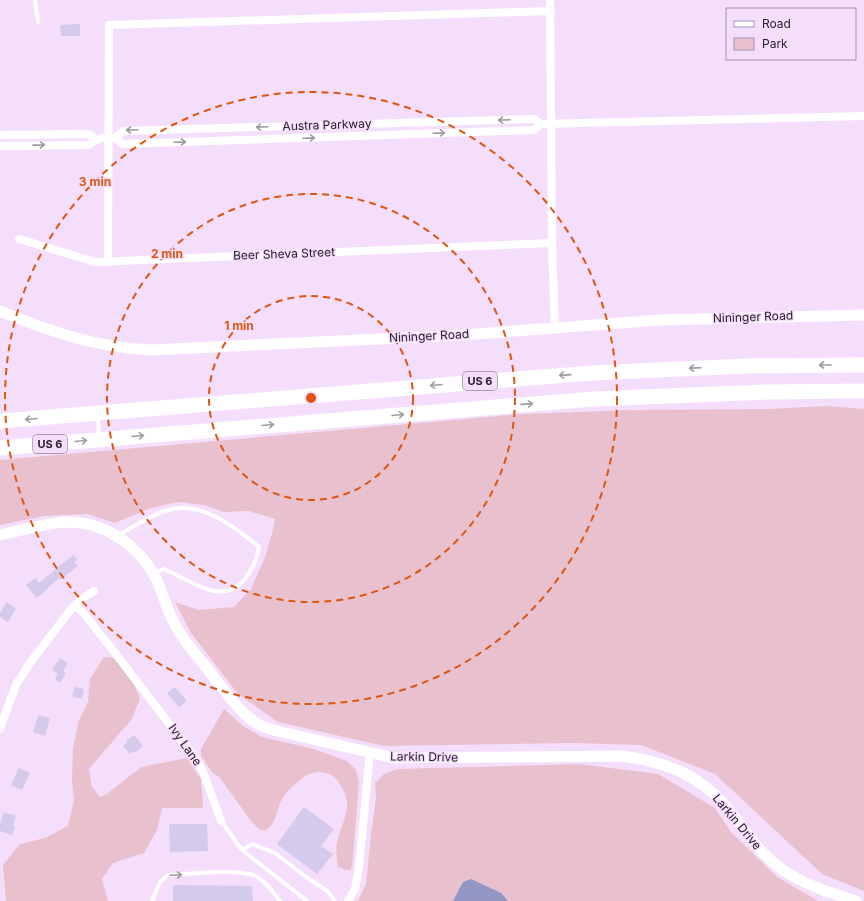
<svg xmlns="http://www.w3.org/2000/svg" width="864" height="901" font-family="Inter,sans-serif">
	<rect width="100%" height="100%" fill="#f5ddfc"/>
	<!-- green -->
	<path fill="#e9c0ce" d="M826 406 864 409V891L822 874 715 774 641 745 573 743 384 746 278 722 238 694 191 633 175 602 199 610 234 607 251 589 265 557 272 534 275 519 249 511 224 512 204 505 177 502 148 509 115 523 87 514 45 516 0 525V460L522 414 635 410 769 409Z
		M104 657 115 658 133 682 140 699 131 720 89 769 92 787 100 797 107 794 141 767 187 758 201 779 203 808H162L157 830 144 853 113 863 102 879 108 901H6L3 865 20 844 45 838 68 826 74 800 72 782 73 748 79 720 88 702 90 679Z
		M224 709 243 726 262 737 314 749 347 761 356 770 359 782 353 858 351 870H345L338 867C337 858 335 848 338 839 344 816 354 807 340 784 336 778 333 775 326 773 310 768 298 781 287 792 276 803 279 822 265 831L259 829 251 821 220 778 212 772 201 756V749Z
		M579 764 658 774 715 808 731 832 777 877 818 901H358L366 884 371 835 376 798 375 783 384 774 397 769Z"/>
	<!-- water -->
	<path fill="#9196c2" d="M471 879 501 893 508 901H453L463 882Z"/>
	<!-- building -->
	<path fill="#d4caec" d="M80 24V36H61L60 25Z
		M73 555 77 559 74 562 78 566 60 580 59 578 37 598 26 585 35 578 39 583Z
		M7 602 16 609 8 622 0 617V613Z
		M60 658 68 663 63 671 66 673 60 683 55 679 58 674 52 670Z
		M75 687 84 689 82 699 72 696Z
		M175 687 187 701 179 707 167 693Z
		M38 715 50 718 45 736 33 732Z
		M134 735 143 746 136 752 134 751 130 754 123 746 127 743 126 741Z
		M19 768 30 773 22 790 11 785Z
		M304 807 334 829 321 846 333 854 317 874 277 844Z
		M4 812 16 816 13 825 15 826 12 835 0 831V824Z
		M169 824H207L208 851 170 852Z
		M173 885 252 886 253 901H173Z"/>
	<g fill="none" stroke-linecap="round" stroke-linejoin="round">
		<!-- service -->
		<path stroke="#fff" stroke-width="4" d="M35 0 38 22
			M98 416 99 437
			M118 535C132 528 151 515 165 511 199 499 234 526 259 547 257 560 253 569 244 580 220 608 189 578 163 569L153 573
			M221 821 242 850 307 901
			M242 850 252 844 275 853 306 877 327 891 335 901
			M152 901 160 882 168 875C189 874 239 868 256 876 266 882 273 892 280 901"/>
		<!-- minor -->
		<path stroke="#fff" stroke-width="8" d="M550 0 552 243 555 329
			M0 135 89 134 96 139
			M115 138 123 131 534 119 541 124
			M0 146 89 145C95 140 105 135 114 138 117 139 120 142 123 144L534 130 541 124 864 116
			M19 239 95 262 552 243
			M108 262 109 25 551 11
			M75 605 86 616 115 653 197 760 204 774 221 821
			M0 728 16 685 30 663 71 609 80 600 94 591
			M348 901 355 889 359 867 370 753"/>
		<!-- tertiary -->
		<path stroke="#fff" stroke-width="11" d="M0 311C53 332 93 347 151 350L463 335 660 320 864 315
			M0 535C22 530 46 523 68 522 103 522 135 543 153 573 163 590 166 611 177 628 187 646 203 662 215 679 228 694 239 712 256 723 261 726 267 728 273 730L394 758 622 756C668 762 703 776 732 814 748 834 762 856 783 870 805 885 831 893 856 901"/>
		<!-- motorway -->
		<path stroke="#fff" stroke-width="15" d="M0 421 592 373 747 366 864 365
			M0 448 593 399 767 392 864 391"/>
	</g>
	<!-- one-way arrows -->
	<defs><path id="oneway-shaft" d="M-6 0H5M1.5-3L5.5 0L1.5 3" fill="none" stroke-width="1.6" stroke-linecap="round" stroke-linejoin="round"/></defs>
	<g stroke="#9f9ba0">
		<use href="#oneway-shaft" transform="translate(504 120) rotate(178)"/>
		<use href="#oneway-shaft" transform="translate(262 127) rotate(178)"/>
		<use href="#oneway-shaft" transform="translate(132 130) rotate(178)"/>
		<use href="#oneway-shaft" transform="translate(439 133) rotate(-2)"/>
		<use href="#oneway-shaft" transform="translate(309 138) rotate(-2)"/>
		<use href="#oneway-shaft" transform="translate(180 142) rotate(-2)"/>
		<use href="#oneway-shaft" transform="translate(39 145) rotate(-1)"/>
		<use href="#oneway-shaft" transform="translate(825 365) rotate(180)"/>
		<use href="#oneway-shaft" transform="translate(695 368) rotate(178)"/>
		<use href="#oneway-shaft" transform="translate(565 375) rotate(176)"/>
		<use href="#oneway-shaft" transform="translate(436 385) rotate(175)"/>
		<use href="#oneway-shaft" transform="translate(527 404) rotate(-4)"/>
		<use href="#oneway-shaft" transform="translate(398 415) rotate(-5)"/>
		<use href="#oneway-shaft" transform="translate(31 419) rotate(175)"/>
		<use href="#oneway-shaft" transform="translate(268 425) rotate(-5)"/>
		<use href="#oneway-shaft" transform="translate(138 436) rotate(-5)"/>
		<use href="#oneway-shaft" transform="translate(81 441) rotate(-5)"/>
		<use href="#oneway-shaft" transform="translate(176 875) rotate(-3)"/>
	</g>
	<!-- distance rings -->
	<g fill="none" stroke="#de560e" stroke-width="2" stroke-dasharray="7 5">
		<circle cx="311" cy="398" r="102"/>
		<circle cx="311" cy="398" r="204"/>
		<circle cx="311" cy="398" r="306"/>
	</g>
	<g text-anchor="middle" stroke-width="3" stroke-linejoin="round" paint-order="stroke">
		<!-- shield labels -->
		<g fill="#f5ddfc" stroke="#66596a" stroke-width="1">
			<rect x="463" y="372" width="34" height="18" rx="3"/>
			<rect x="33" y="435" width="34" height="18" rx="3"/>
		</g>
		<g font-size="11" font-weight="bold" fill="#29212c">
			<text x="480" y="385">US 6</text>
			<text x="50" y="448">US 6</text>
		</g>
		<!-- street labels -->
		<g font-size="12" fill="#29212c" stroke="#f5ddfc">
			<text transform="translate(327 125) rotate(-2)" y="4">Austra Parkway</text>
			<text transform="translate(284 254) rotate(-2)" y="4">Beer Sheva Street</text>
			<text transform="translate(753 317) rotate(-2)" y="4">Nininger Road</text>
			<text transform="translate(429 336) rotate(-3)" y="4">Nininger Road</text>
			<text transform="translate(185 745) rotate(55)" y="4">Ivy Lane</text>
			<text transform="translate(424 757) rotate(1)" y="4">Larkin Drive</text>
			<text transform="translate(737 822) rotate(50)" y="4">Larkin Drive</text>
		</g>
	</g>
	<circle cx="311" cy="398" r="6" fill="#de560e" stroke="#f5ddfc" stroke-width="2"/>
	<g font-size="12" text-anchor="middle" font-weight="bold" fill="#de560e" stroke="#f5ddfc" stroke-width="3" stroke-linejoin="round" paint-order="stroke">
		<text x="95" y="186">3 min</text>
		<text x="167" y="258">2 min</text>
		<text x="239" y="330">1 min</text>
	</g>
	<!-- legend -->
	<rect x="726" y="8" width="130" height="52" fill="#f5ddfc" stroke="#a392a9"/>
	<rect x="734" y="21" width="20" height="6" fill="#ffffff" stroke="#a392a9"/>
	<text x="762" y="28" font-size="12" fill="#29212c">Road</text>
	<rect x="734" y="38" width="20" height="12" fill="#e9c0ce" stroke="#a392a9"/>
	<text x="762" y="48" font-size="12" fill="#29212c">Park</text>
</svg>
